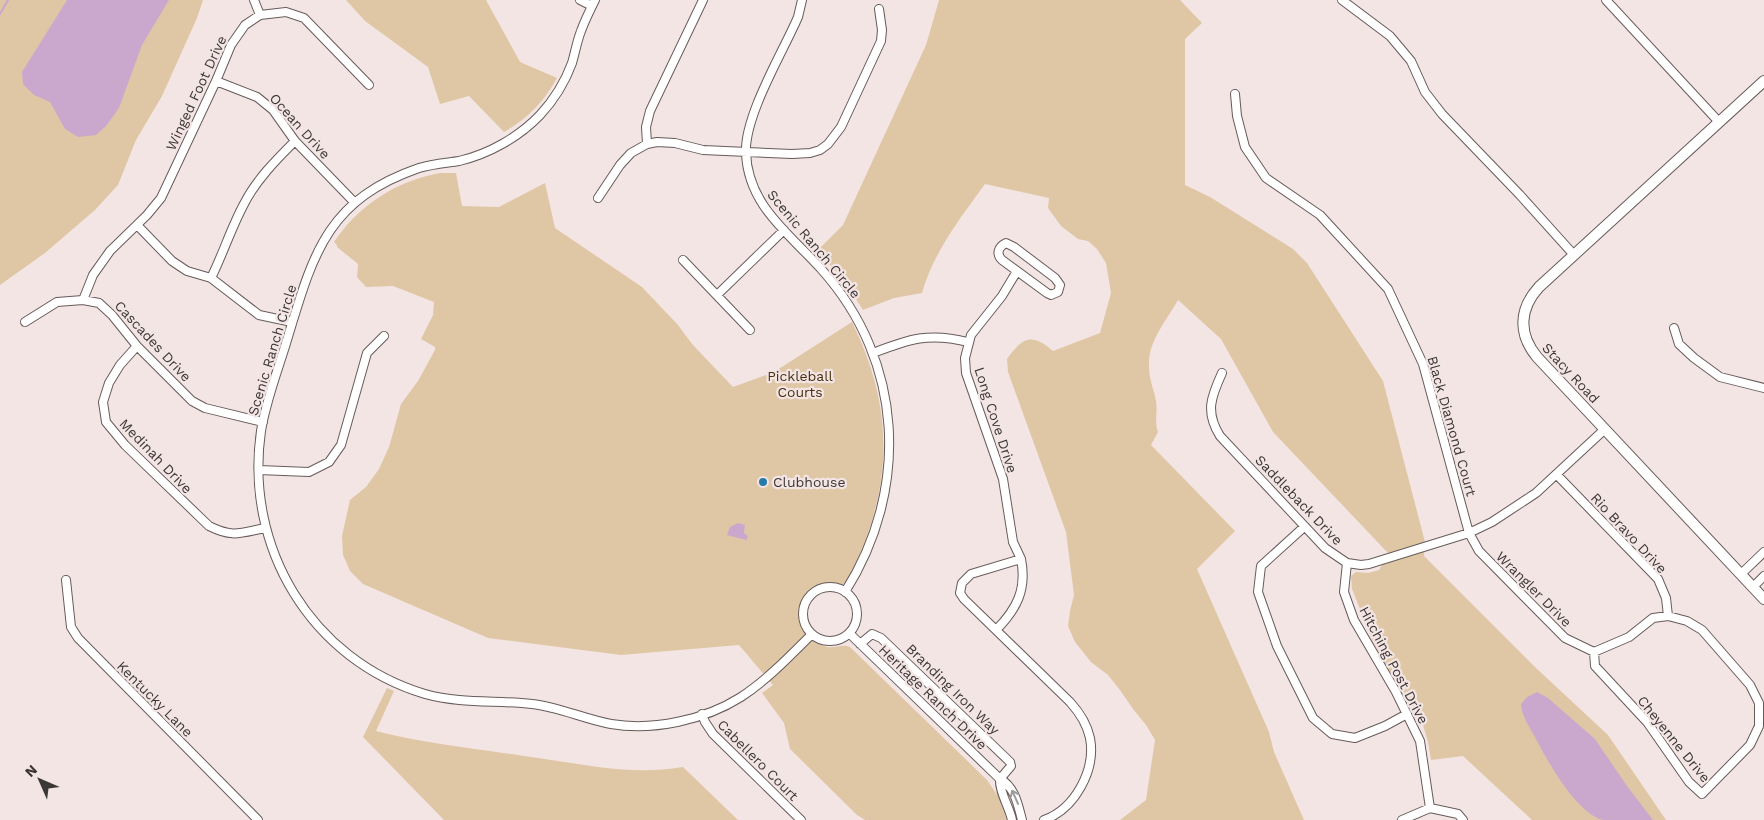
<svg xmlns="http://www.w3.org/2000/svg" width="1764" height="820" font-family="'Work Sans',sans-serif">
	<rect width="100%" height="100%" fill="#f3e5e4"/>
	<!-- green -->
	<path fill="#dfc7a6" d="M0 0H203L197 18 162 96 136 140 118 185 95 210 45 253 0 285Z
		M346 0H486L520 62 557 78C544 102 527 119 504 132L469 96 440 104 428 67 365 21Z
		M939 0H1180L1202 23 1185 39V185L1210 197 1293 249 1307 263 1383 381 1425 542 1424 556 1536 668 1608 735 1666 820H1532L1463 756 1431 760 1428 742 1423 725 1415 708 1390 672 1373 642 1352 589 1351 576 1356 572 1368 573 1379 570 1388 553 1273 432 1221 339 1178 300C1166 322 1148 340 1149 367 1149 379 1154 390 1156 401 1158 412 1154 422 1158 432L1151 445 1235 531 1197 569 1269 732 1274 752 1304 820H1120L1146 800 1155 740 1146 725 1133 709 1120 690 1108 675 1091 662 1075 642 1068 626 1070 611 1074 595 1066 532 1008 372 1007 359C1022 338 1031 332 1053 351L1100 333 1111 293 1106 263 1097 249 1088 241 1078 239 1061 226 1048 208 1049 198 985 184C961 217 933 253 922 293L894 298 863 310 843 279 817 251 843 225 926 45Z
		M440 173H456L462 206 499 207 545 183 555 228 642 287 678 325 692 344 733 387 774 372 852 322C897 414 892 491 848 581 839 589 827 581 815 588 790 603 800 637 824 646 833 650 842 643 850 647L987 780 1000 799 1007 820H865L857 815 790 749 784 723 762 693 773 685 739 645 621 655 488 638 363 584 350 571 343 555 342 536 350 500 366 487 379 469 389 447 401 404 418 381 435 350V347L421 339 433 315 434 302 393 286 366 287 357 277 358 264 337 247V245L334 242C359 205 396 181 440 173Z
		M387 688 394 691 376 731C427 744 479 749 531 757 585 764 628 776 683 767L738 820H444L363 737Z"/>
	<!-- water -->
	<path fill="#caa8cd" d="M67 0H169L142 45 119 108 106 126 96 135 78 137 65 129 50 102 34 95 23 84 22 72Z
		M738 523 745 525 744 533 748 536 746 540 727 535 730 527Z
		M1537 692 1548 698 1595 739 1627 786 1653 820C1641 820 1613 820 1603 820 1577 814 1548 762 1536 739 1530 727 1522 718 1521 704L1527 697Z"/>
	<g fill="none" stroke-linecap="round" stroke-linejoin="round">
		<!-- stream -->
		<path stroke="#caa8cd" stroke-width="2" d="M0 14 8 0"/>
		<!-- minor casing -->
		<g stroke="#675b5a" stroke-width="10">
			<path id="minor" d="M254 0 260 15
				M580 0 592 6
				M595 0C590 10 585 20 581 31 577 41 575 53 572 63 565 82 554 100 540 115 519 137 489 154 459 161 446 163 432 164 419 168 326 200 313 255 287 340 278 370 266 400 261 431 244 547 311 660 425 694 461 704 496 700 532 704 559 707 584 719 611 724 653 731 705 720 741 697 767 680 790 656 812 634
				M802 0 798 17C783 52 744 116 746 153 748 206 790 234 822 270 904 362 910 489 845 592
				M1342 0 1390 36 1411 61 1425 92 1442 114 1520 195 1574 255
				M1606 0 1719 122
				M216 81 257 97 273 110 295 141 355 203
				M1235 94 1237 116 1245 147 1266 178 1320 215 1388 289 1423 364 1469 533 1479 551 1565 638 1594 652 1629 637 1653 618 1668 616 1687 621 1702 630 1750 685 1759 703V726L1750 745 1702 794 1689 782 1647 722 1595 666 1594 652
				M647 144 646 127 650 111 703 0
				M598 198 620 165 631 153 647 144 657 142 675 143 703 150 792 154 810 153 820 150 828 144 841 127 881 41 882 30 879 9
				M137 225 172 261 187 271 211 278 259 315 292 322
				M1006 243 1014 247 1055 278 1060 285 1058 292 1051 295 1047 293 1002 260C996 254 998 247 1006 243Z
				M683 260 750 330
				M1017 271 1002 296 971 335 965 358 966 373 1003 479 1013 542 1021 559 971 574 962 583 960 593 964 599 1070 702C1080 713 1087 724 1090 738 1096 770 1075 809 1044 820
				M211 278C223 254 231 228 244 204 256 180 276 160 295 141
				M717 295 784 230
				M83 300 93 275 110 251 147 215 161 198 216 81 231 45 245 25 260 15 286 12 304 18 369 85
				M25 322 57 302 83 300 99 303 112 315 137 346 192 401 205 408 263 422
				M1674 328 1679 344 1694 358 1720 377 1764 388
				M137 346 120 365 109 383 103 402 106 422 125 445 209 526C233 538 240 533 265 528
				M873 353C909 339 929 332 968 342
				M1222 373C1211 397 1205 412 1220 436L1325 548 1347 563 1361 565 1369 564 1469 533 1492 522 1536 493 1605 429
				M259 470 309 472 329 462 341 445 367 353 384 336
				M1557 475 1658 579 1666 598 1668 616
				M1304 527 1261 566 1258 592 1277 646 1313 718 1332 734 1355 738 1385 726 1407 714
				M1347 563 1344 592 1354 620 1396 692 1420 741 1430 808
				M1741 574 1764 552
				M66 580 71 627 78 638 258 820
				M1753 587 1764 576
				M803 614a27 27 0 1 1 54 0a27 27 0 1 1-54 0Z
				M996 630C1017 609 1027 589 1021 559
				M849 633 1000 779C1015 787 1018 805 1022 820
				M860 644 872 634 881 638 1010 762 1011 766 1000 779
				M702 714 705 722 713 734 801 820
				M1000 779C999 792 1009 806 1012 820
				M1430 808 1458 814 1463 820
				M1402 820 1430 808"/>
		</g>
		<!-- major casing -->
		<g stroke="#675b5a" stroke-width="12">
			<path id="major" d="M1764 81 1539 287C1519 309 1518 334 1537 357L1764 599"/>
		</g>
		<!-- minor -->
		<use href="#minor" stroke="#fff" stroke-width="8"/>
		<!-- major -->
		<use href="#major" stroke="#fff" stroke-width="10"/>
	</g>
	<!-- one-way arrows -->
	<defs><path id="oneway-shaft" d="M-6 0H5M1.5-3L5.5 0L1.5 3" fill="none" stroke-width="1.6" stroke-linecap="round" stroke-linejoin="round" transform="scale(1.25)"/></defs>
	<use stroke="#9e9b9b" href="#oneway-shaft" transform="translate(1015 797) rotate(-114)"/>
	<!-- markers -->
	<circle fill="#257aaa" stroke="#f3e5e4" stroke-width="2" cx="763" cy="482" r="5"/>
	<g text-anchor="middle" stroke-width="4.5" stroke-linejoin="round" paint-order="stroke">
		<!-- street labels -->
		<g font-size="14" fill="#3c3737" stroke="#f3e5e4">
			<text transform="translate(196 93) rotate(-65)" y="5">Winged Foot Drive</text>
			<text transform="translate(300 126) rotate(48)" y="5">Ocean Drive</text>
			<text transform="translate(814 244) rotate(50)" y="5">Scenic Ranch Circle</text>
			<text transform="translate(153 341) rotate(47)" y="5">Cascades Drive</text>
			<text transform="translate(272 350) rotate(-73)" y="5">Scenic Ranch Circle</text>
			<text transform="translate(1571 373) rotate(47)" y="5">Stacy Road</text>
			<text transform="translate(996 420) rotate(72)" y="5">Long Cove Drive</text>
			<text transform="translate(1452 426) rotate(74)" y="5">Black Diamond Court</text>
			<text transform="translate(156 456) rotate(46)" y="5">Medinah Drive</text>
			<text transform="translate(1299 500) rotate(46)" y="5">Saddleback Drive</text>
			<text transform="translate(1629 533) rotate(47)" y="5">Rio Bravo Drive</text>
			<text transform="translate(1534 589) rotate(45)" y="5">Wrangler Drive</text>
			<text transform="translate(1394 665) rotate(62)" y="5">Hitching Post Drive</text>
			<text transform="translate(953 689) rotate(44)" y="5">Branding Iron Way</text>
			<text transform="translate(933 697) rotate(44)" y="5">Heritage Ranch Drive</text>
			<text transform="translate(155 699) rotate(45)" y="5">Kentucky Lane</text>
			<text transform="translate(1674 739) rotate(51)" y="5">Cheyenne Drive</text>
			<text transform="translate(758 760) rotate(45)" y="5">Cabellero Court</text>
		</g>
		<!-- park labels -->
		<g font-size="14" fill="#463110" stroke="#f3e5e4">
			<text x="800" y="381">Pickleball<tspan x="800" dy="16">Courts</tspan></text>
		</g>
		<!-- poi labels -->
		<g font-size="14" fill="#3c3737" stroke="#f3e5e4" text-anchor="start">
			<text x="773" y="487">Clubhouse</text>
		</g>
	</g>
	<!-- north arrow -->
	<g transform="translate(40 780) rotate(315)" stroke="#f3e5e4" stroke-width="4" paint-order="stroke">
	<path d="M0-4L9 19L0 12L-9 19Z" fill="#3c3737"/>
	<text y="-8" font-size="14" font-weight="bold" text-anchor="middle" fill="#3c3737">N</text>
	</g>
</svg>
